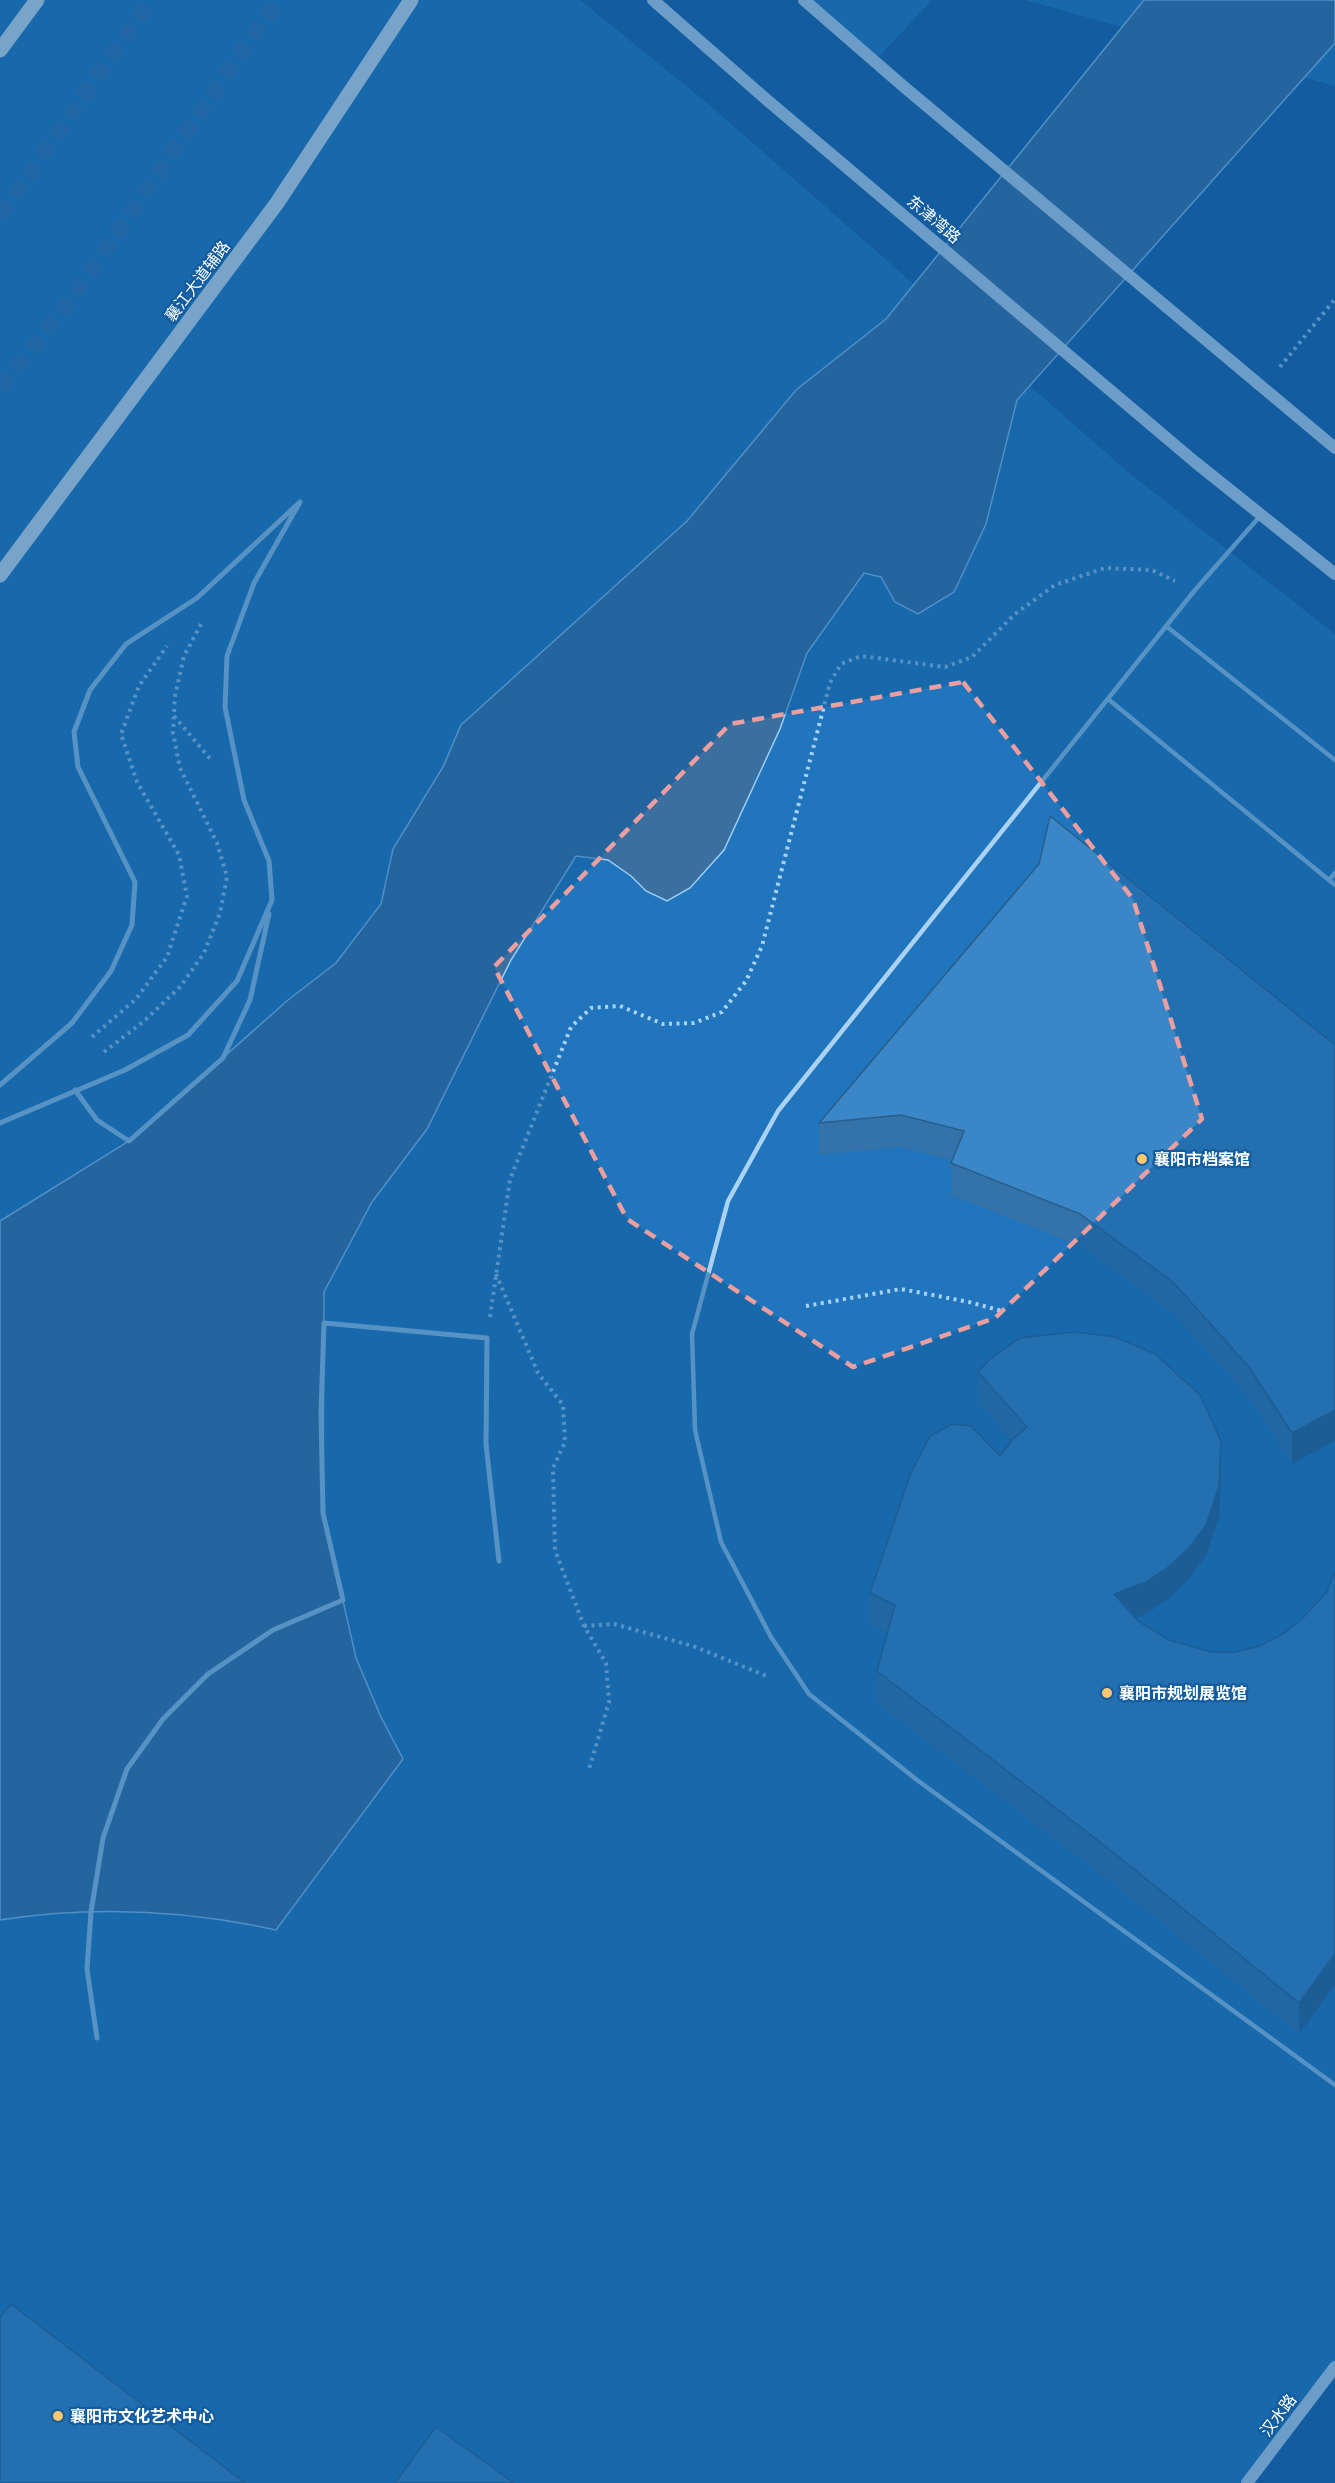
<svg xmlns="http://www.w3.org/2000/svg" width="1335" height="2483" font-family="Ubuntu,'Noto Sans SC',sans-serif">
	<rect width="100%" height="100%" fill="#125c9f"/>
	<!-- green -->
	<path fill="#2175bc" d="M0 0H580L706 102 1128 472 1335 634V2367L1247 2483H0Z
		M805 0H932L874 62Z
		M1025 0H1335V86Z"/>
	<!-- water -->
	<path fill="#3b6f9f" stroke="#9ccef7" stroke-width="1.5" d="M1144 0H1335V43L1017 400 986 524 954 592 918 614 895 602 881 577 864 573 807 653 780 729 724 850 690 888 667 901 646 891 631 876 608 860 576 856 511 960 427 1129 372 1202 324 1292 323 1513 356 1658 381 1717 403 1759 276 1930C186 1910 91 1906 0 1920V1221L129 1141 288 1000 336 963 381 904 393 849 443 767 461 725 687 521 796 390 886 319Z"/>
	<g fill="none" stroke-linecap="round" stroke-linejoin="round">
		<!-- trunk-tunnel -->
		<path stroke="#3674ad" stroke-width="16" stroke-dasharray="16 8" stroke-linecap="butt" d="M0 216 151 0
			M0 388 72 298 278 0"/>
		<!-- path -->
		<path stroke="#aad2f4" stroke-width="4" stroke-dasharray="3 4.5" stroke-linecap="butt" d="M1280 367 1335 299
			M174 716 212 761
			M92 1037 136 999 167 957 187 896 179 855 137 782 121 734 139 686 167 646
			M104 1052 143 1022 180 987 204 953 220 913 227 877 217 843 180 768 173 733 175 696 184 656 201 624
			M496 1274 538 1373 563 1405 565 1442 553 1468 555 1550 584 1626 606 1663 609 1702 589 1769
			M806 1306 901 1289 969 1302 1002 1311
			M490 1317 510 1179 571 1027 591 1008 620 1006 663 1024 694 1023 722 1012 746 981 762 946 830 683 841 664 861 656 945 667 972 657 1015 614 1055 585 1105 568 1152 570 1175 581
			M584 1626 614 1624 693 1646 769 1677"/>
		<!-- service -->
		<path stroke="#aad2f4" stroke-width="4.5" d="M1261 515 1195 590 778 1111 728 1201 692 1334 695 1430 721 1542 771 1637 809 1694 917 1780 1335 2085
			M1166 626 1335 760
			M1108 699 1335 885
			M1329 880 1335 873"/>
		<!-- pedestrian -->
		<path stroke="#aad2f4" stroke-width="5" d="M0 1085 72 1023 111 971 132 925 135 882 78 767 74 732 90 690 126 644 197 598 300 502 254 583 227 656 225 707 244 800 269 861 272 900 237 981 188 1035 125 1070 0 1123
			M75 1090 97 1120 129 1141 223 1058 250 1000 269 914
			M97 2038 87 1969 91 1912 103 1838 127 1769 163 1719 208 1674 273 1630 343 1600 323 1513 321 1413 324 1323 487 1338 486 1444 499 1561"/>
		<!-- secondary -->
		<path stroke="#daecfd" stroke-width="12" d="M653 0 767 100 1195 462 1335 574
			M804 0 903 86 1335 448
			M1247 2483 1335 2367"/>
		<!-- primary -->
		<path stroke="#f7fbff" stroke-width="15" d="M0 50 37 0
			M0 575 277 203 411 0"/>
	</g>
	<!-- wall -->
	<path fill="#3373aa" d="M1335 1045V1441L1292 1464 1249 1398 1173 1313 1080 1246 951 1195V1163L952 1160 901 1147 819 1155V1123Z
		M978 1372 1221 1472 1219 1518 1206 1556 1189 1579 1167 1600 1146 1614 1135 1618 1138 1621 1169 1640 1211 1652H1235L1260 1646 1281 1635 1301 1620 1327 1592 1335 1571V1985L1299 2034 1113 1884 877 1703V1671L887 1632 870 1625V1593L1000 1456 1011 1440 978 1403Z"/>
	<!-- shaded-wall -->
	<path fill="#295e8b" d="M1335 1410V1441L1292 1464V1433Z
		M1221 1441V1472L1219 1518 1206 1556 1189 1579 1167 1600 1146 1614 1114 1626V1594Z
		M1335 1954V1985L1299 2034V2003Z"/>
	<!-- building -->
	<path fill="#3b86c6" stroke="#295e8b" stroke-width="1.5" d="M1050 816 1335 1045V1410L1292 1433 1249 1367 1173 1282 1080 1214 951 1163 964 1131 901 1115 819 1123 1039 864Z
		M1075 1332 1115 1337 1155 1354 1200 1395 1221 1441 1219 1486 1206 1525 1189 1548 1167 1568 1146 1582 1114 1594 1138 1621 1169 1640 1211 1652H1235L1260 1646 1281 1635 1301 1620 1327 1592 1335 1571V1954L1299 2003 1113 1852 877 1671 895 1605 870 1593 910 1475 930 1436 952 1424 971 1426 1000 1456 1012 1440 1027 1427 978 1372 990 1359 1020 1338Z
		M11 2304 245 2483H0V2318Z
		M436 2427 514 2483H395Z"/>
	<!-- marked area -->
	<path d="M0 0H1335V2483H0ZM963 682 1133 899 1202 1119 995 1318 853 1367 627 1219 494 967 730 724Z" fill="#125c9f" fill-opacity=".55" fill-rule="evenodd"/>
	<path fill="none" stroke="#ed9e9e" stroke-width="4.5" stroke-dasharray="12 8" stroke-linejoin="round" d="M963 682 1133 899 1202 1119 995 1318 853 1367 627 1219 494 967 730 724Z"/>
	<!-- markers -->
	<g fill="#ffc86d" stroke="#125c9f" stroke-width="2">
		<circle cx="1142" cy="1159" r="6"/>
		<circle cx="1107" cy="1693" r="6"/>
		<circle cx="58" cy="2416" r="6"/>
	</g>
	<g text-anchor="middle" stroke-width="4.5" stroke-linejoin="round" paint-order="stroke">
		<!-- street labels -->
		<g font-size="16" fill="#fff" stroke="#125c9f">
			<text transform="translate(934 219) rotate(40)" y="6">东津湾路</text>
			<text transform="translate(197 281) rotate(-53)" y="6">襄江大道辅路</text>
			<text transform="translate(1278 2415) rotate(-53)" y="6">汉水路</text>
		</g>
		<!-- poi labels -->
		<g font-size="16" font-weight="bold" fill="#fff" stroke="#125c9f" text-anchor="start">
			<text x="1154" y="1165">襄阳市档案馆</text>
			<text x="1119" y="1699">襄阳市规划展览馆</text>
			<text x="70" y="2422">襄阳市文化艺术中心</text>
		</g>
	</g>
</svg>
